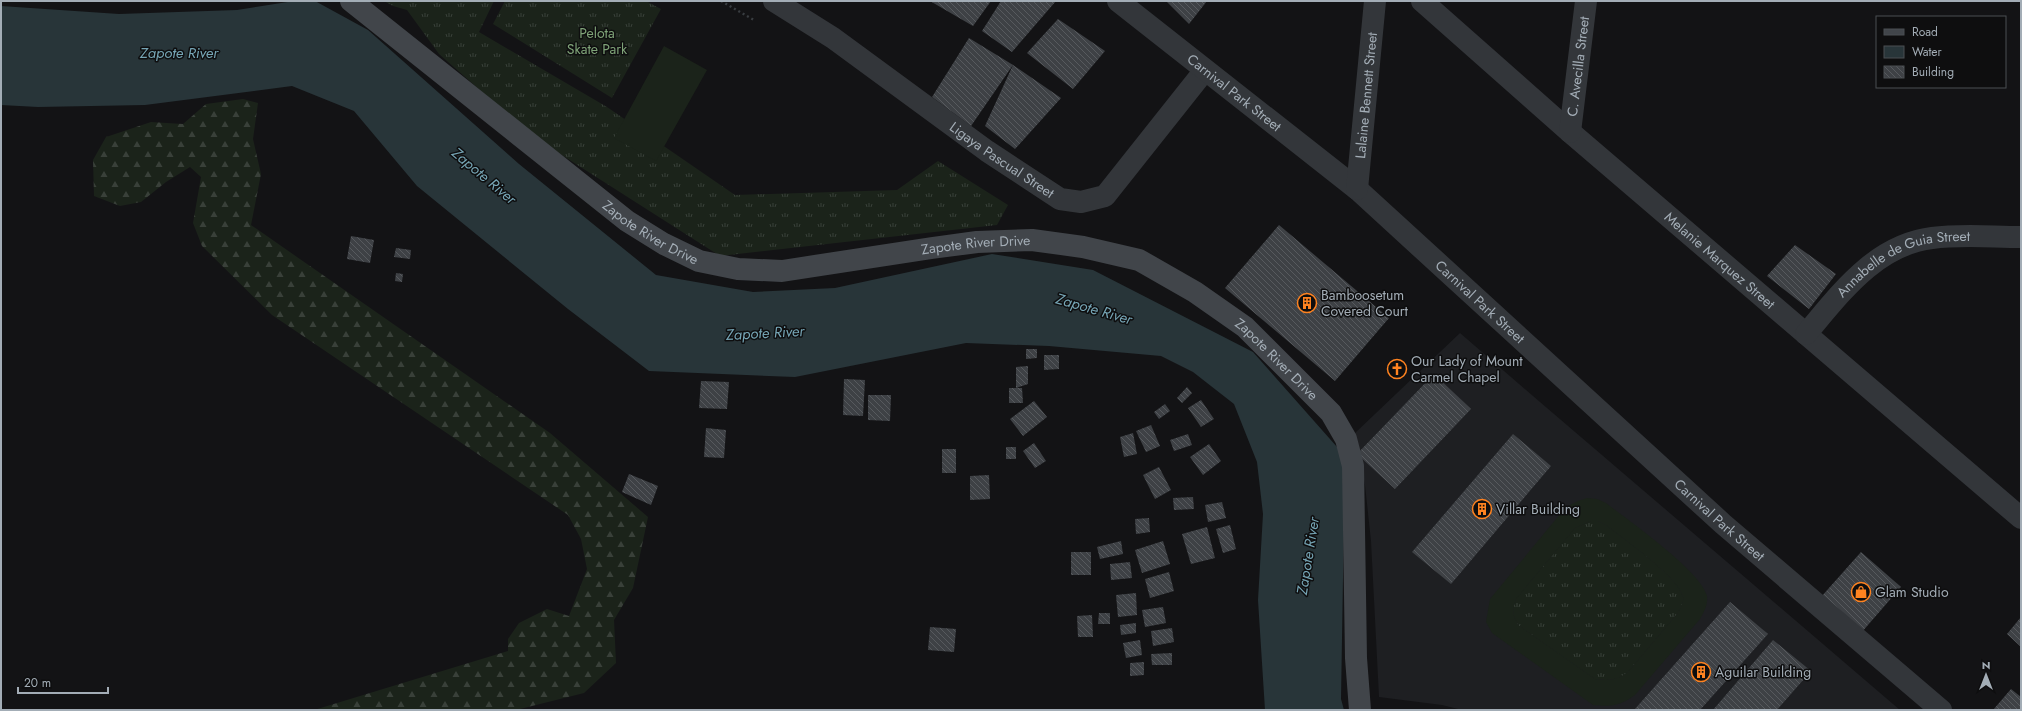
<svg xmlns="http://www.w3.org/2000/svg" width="2022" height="711" font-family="Jost,sans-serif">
	<defs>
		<pattern id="grass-tufts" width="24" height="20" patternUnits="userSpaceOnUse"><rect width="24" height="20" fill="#1b231a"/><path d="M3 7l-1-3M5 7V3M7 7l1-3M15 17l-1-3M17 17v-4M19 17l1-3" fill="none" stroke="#394039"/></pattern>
		<pattern id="forest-firs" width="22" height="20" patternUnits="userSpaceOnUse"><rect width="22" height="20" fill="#1b231a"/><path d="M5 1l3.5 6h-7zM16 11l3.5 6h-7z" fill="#394039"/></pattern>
		<pattern id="building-back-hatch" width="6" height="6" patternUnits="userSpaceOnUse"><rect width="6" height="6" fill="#3e4145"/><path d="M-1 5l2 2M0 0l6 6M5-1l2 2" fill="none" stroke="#575a5e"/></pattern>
	</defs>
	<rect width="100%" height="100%" fill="#131315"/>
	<!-- built -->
	<path fill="#1e1f22" d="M1460 333 1540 402 1900 710H1462L1442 705 1379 697 1371 541 1365 485 1354 434Z"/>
	<!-- grass -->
	<path fill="url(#grass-tufts)" d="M384 1H494L479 32 607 107 735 195 897 190 938 161 1008 205 997 225 720 256 532 136 439 54 407 10 393 6Z
		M505 1H646L661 9 612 98 493 24Z
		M1591 521H1598L1606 525C1622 538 1680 578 1683 597 1684 603 1680 609 1677 614L1628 672C1617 680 1609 681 1595 679L1518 625 1514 616 1513 609 1516 599 1575 528Z"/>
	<!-- forest -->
	<path fill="url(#forest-firs)" d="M243 99 258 103 253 139 261 174 251 225 550 433 648 517 633 588 614 620 616 663 584 693 516 710H314L508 651V639L519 623 547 609 569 616 587 569 581 539 568 515 272 315 202 246 193 223 201 177 190 167 166 182 141 202 120 206 94 196 93 160 106 137 151 122 183 124 206 104Z"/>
	<!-- pitch -->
	<path fill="#1b231a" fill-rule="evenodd" d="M664 46 707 70 656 161 614 138Z
		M1587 498 1597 499 1606 503C1629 521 1701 571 1707 596 1708 605 1704 612 1700 619L1635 695C1620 706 1611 707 1593 705L1492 633 1486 622 1490 599 1566 507 1578 501ZM1591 521H1598L1606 525C1622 538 1680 578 1683 597 1684 603 1680 609 1677 614L1628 672C1617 680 1609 681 1595 679L1518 625 1514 616 1513 610 1516 599 1575 528Z"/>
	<!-- water -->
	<path fill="#283539" d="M294 1H315L368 30 519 164 656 275 753 292 835 288 992 254 1093 270 1253 352 1345 456 1341 699 1344 710H1265L1258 600 1263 514 1257 462 1234 404 1193 372 1161 356 1049 346 966 343 795 377 649 371 568 309 417 186 354 111 292 86 145 105 38 107 1 105V6L119 14 237 10Z"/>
	<!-- building -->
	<path fill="url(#building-back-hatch)" d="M930 1H991L973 26Z
		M1001 1H1056L1012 52 982 31Z
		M1166 1H1207L1189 24Z
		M1058 19 1105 51 1073 89 1027 53Z
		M969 38 1013 65 1061 98 1015 149 985 126 1013 65 971 126 932 97Z
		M1279 225 1389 318 1335 381 1225 288Z
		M351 236 374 240 370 263 347 259Z
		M1795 245 1836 274 1809 309 1767 276Z
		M396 248 411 250 410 259 394 257Z
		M396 273 403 274 402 282 395 281Z
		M1026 349H1037V358L1026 359Z
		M1044 355H1059V369L1044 370Z
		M1028 366V384L1016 388V367Z
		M1434 374 1471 409 1395 489 1357 454Z
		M844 379 865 380 863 416 843 415Z
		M701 381 729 382 727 409 699 408Z
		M1187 387 1192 393 1182 403 1177 398Z
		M1009 388H1022L1023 403H1009Z
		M868 395H891L890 421 868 420Z
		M1201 400 1214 419 1201 427 1188 408Z
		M1034 401 1047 417 1023 436 1010 419Z
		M1165 404 1170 411 1159 419 1154 412Z
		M1151 425 1160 446 1146 452 1136 431Z
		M706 428 726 430 724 458 704 457Z
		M1133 433 1137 454 1124 457 1120 437Z
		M1188 434 1192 445 1174 451 1170 440Z
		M1513 434 1551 466 1451 584 1412 552Z
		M1034 443 1046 461 1035 468 1023 451Z
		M1209 444 1221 461 1203 475 1190 457Z
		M1006 447H1016V459H1006Z
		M942 449H956V473H942Z
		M1159 467 1171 490 1155 499 1143 475Z
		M629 474 658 486 651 505 622 492Z
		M989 475 990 499 970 500V476Z
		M1193 497 1194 509 1174 510 1173 498Z
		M1222 502 1226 518 1208 522 1205 505Z
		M1149 518 1150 532 1136 534 1135 519Z
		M1230 525 1236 549 1223 553 1216 529Z
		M1207 527 1215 558 1191 564 1182 534Z
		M1121 541 1123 554 1100 559 1097 547Z
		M1163 541 1170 564 1142 573 1135 550Z
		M1071 552H1091V575H1071Z
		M1861 552 1901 587 1861 633 1821 597Z
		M1130 562 1132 578 1111 580 1110 564Z
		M1169 572 1174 591 1150 598 1145 579Z
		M1136 593 1137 615 1118 617 1116 595Z
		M1730 602 1768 634 1700 710H1634Z
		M1163 607 1166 623 1145 627 1142 610Z
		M1099 613H1110V624H1098Z
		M1092 615 1093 637H1078L1077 616Z
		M2021 617V647L2007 634Z
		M1136 623V633L1121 635 1120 625Z
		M930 627 956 629 954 652 928 650Z
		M1172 628 1174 642 1153 646 1151 631Z
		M1140 640 1142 655 1126 658 1123 643Z
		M1773 640 1811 671 1777 710H1713Z
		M1172 653V665H1152L1151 654Z
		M1144 662V675L1130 676V663Z
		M2011 689 2021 697V710H1993Z"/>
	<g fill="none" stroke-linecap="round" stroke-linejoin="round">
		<!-- path -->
		<path stroke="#393d41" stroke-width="2.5" stroke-dasharray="2 3" stroke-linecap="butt" d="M721 1 754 20"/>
		<!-- minor -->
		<g stroke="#33363a" stroke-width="22">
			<path id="s1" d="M774 1 833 38 987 151 1060 199 1081 202 1105 196 1205 70"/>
			<path id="s2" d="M1422 1 1570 132 2021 518"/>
			<path id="s3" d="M1570 132 1586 1"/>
			<path id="s4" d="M1806 334C1840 294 1875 245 1932 238 1961 234 1992 237 2021 237"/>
		</g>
		<!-- tertiary -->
		<g stroke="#33363a" stroke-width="22">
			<path id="s5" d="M1118 1 1357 189 1723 524 1941 710"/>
			<path id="s6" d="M1357 189 1375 1"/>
		</g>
		<!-- secondary -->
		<path stroke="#41454a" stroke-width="22" id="s7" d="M351 1 627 221 664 244 699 261 738 269 782 271 932 248 977 242 1032 240 1083 247 1139 260 1195 292 1245 327 1331 413 1346 439 1353 466 1356 658 1360 710"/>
	</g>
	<!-- icons -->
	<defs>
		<g id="building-ring" transform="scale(1)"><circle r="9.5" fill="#0e0e0f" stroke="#ff8320" stroke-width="1.5"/><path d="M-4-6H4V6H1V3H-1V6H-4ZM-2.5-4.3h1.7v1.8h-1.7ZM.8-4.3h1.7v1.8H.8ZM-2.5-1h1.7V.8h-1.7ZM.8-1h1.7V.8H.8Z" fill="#ff8320"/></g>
		<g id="church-ring" transform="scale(1)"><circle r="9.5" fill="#0e0e0f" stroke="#ff8320" stroke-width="1.5"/><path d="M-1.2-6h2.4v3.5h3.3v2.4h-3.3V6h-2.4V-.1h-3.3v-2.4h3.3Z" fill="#ff8320"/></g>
		<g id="shop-ring" transform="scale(1)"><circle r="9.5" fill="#0e0e0f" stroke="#ff8320" stroke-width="1.5"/><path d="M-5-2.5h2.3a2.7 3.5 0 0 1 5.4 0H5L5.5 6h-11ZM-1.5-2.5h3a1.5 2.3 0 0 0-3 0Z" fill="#ff8320"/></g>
	</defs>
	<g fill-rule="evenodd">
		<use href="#building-ring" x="1307" y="303"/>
		<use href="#church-ring" x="1397" y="369"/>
		<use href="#building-ring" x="1482" y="509"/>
		<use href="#shop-ring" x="1861" y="592"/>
		<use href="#building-ring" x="1701" y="672"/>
	</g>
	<g text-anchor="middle" stroke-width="3" stroke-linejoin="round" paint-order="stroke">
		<!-- park labels -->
		<g font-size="14" fill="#7fa378" stroke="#0e0e0f">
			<text x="597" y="38">Pelota<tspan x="597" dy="16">Skate Park</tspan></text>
		</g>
		<!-- street labels -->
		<g font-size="14" fill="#a3adb6" stroke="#0e0e0f">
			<text dy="5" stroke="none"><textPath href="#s3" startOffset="66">C. Avecilla Street</textPath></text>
			<text dy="5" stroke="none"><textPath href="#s5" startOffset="148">Carnival Park Street</textPath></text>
			<text dy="5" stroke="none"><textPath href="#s6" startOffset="94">Lalaine Bennett Street</textPath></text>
			<text dy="5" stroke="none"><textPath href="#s1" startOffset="278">Ligaya Pascual Street</textPath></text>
			<text dy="5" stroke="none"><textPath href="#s7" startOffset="379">Zapote River Drive</textPath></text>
			<text dy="5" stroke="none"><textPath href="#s7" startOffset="715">Zapote River Drive</textPath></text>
			<text dy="5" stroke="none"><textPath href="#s2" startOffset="395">Melanie Marquez Street</textPath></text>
			<text dy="5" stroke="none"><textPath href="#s4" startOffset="126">Annabelle de Guia Street</textPath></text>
			<text dy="5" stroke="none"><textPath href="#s5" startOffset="471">Carnival Park Street</textPath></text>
			<text dy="5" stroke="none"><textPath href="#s7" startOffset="1051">Zapote River Drive</textPath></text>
			<text dy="5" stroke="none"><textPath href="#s5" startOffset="795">Carnival Park Street</textPath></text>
		</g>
		<!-- poi labels -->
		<g font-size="14" fill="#a3adb6" stroke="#0e0e0f" text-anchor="start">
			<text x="1321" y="300">Bamboosetum<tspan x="1321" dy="16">Covered Court</tspan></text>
			<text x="1411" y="366">Our Lady of Mount<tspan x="1411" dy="16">Carmel Chapel</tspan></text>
			<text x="1496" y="514">Villar Building</text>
			<text x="1875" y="597">Glam Studio</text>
			<text x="1715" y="677">Aguilar Building</text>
		</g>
		<!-- water labels -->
		<g font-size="15" font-style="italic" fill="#76a5b5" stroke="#0e0e0f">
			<text x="179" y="58">Zapote River</text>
			<text transform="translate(484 176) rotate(40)" y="5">Zapote River</text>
			<text transform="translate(1094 309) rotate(16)" y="5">Zapote River</text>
			<text transform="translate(765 333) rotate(-3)" y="5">Zapote River</text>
			<text transform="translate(1308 556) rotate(-81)" y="5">Zapote River</text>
		</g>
	</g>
	<!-- border -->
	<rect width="2022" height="711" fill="none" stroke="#a3adb6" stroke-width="4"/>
	<!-- legend -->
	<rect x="1876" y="16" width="130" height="72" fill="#0e0e0f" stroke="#4a4e52"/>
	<rect x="1884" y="29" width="20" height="6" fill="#41454a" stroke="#4a4e52"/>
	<text x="1912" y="36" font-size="12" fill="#a3adb6">Road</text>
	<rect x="1884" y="46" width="20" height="12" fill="#283539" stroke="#4a4e52"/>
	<text x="1912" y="56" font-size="12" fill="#a3adb6">Water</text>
	<rect x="1884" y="66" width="20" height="12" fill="url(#building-back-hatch)" stroke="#4a4e52"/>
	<text x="1912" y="76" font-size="12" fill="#a3adb6">Building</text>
	<!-- north arrow -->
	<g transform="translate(1986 675)" stroke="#0e0e0f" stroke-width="3" paint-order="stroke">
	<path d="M0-3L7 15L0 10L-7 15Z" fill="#a3adb6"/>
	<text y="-6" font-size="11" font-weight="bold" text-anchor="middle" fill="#a3adb6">N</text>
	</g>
	<!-- scale -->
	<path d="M18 687v6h90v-6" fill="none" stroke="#a3adb6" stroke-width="2"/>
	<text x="24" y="687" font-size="12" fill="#a3adb6" stroke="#0e0e0f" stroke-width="3" paint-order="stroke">20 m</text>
</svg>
